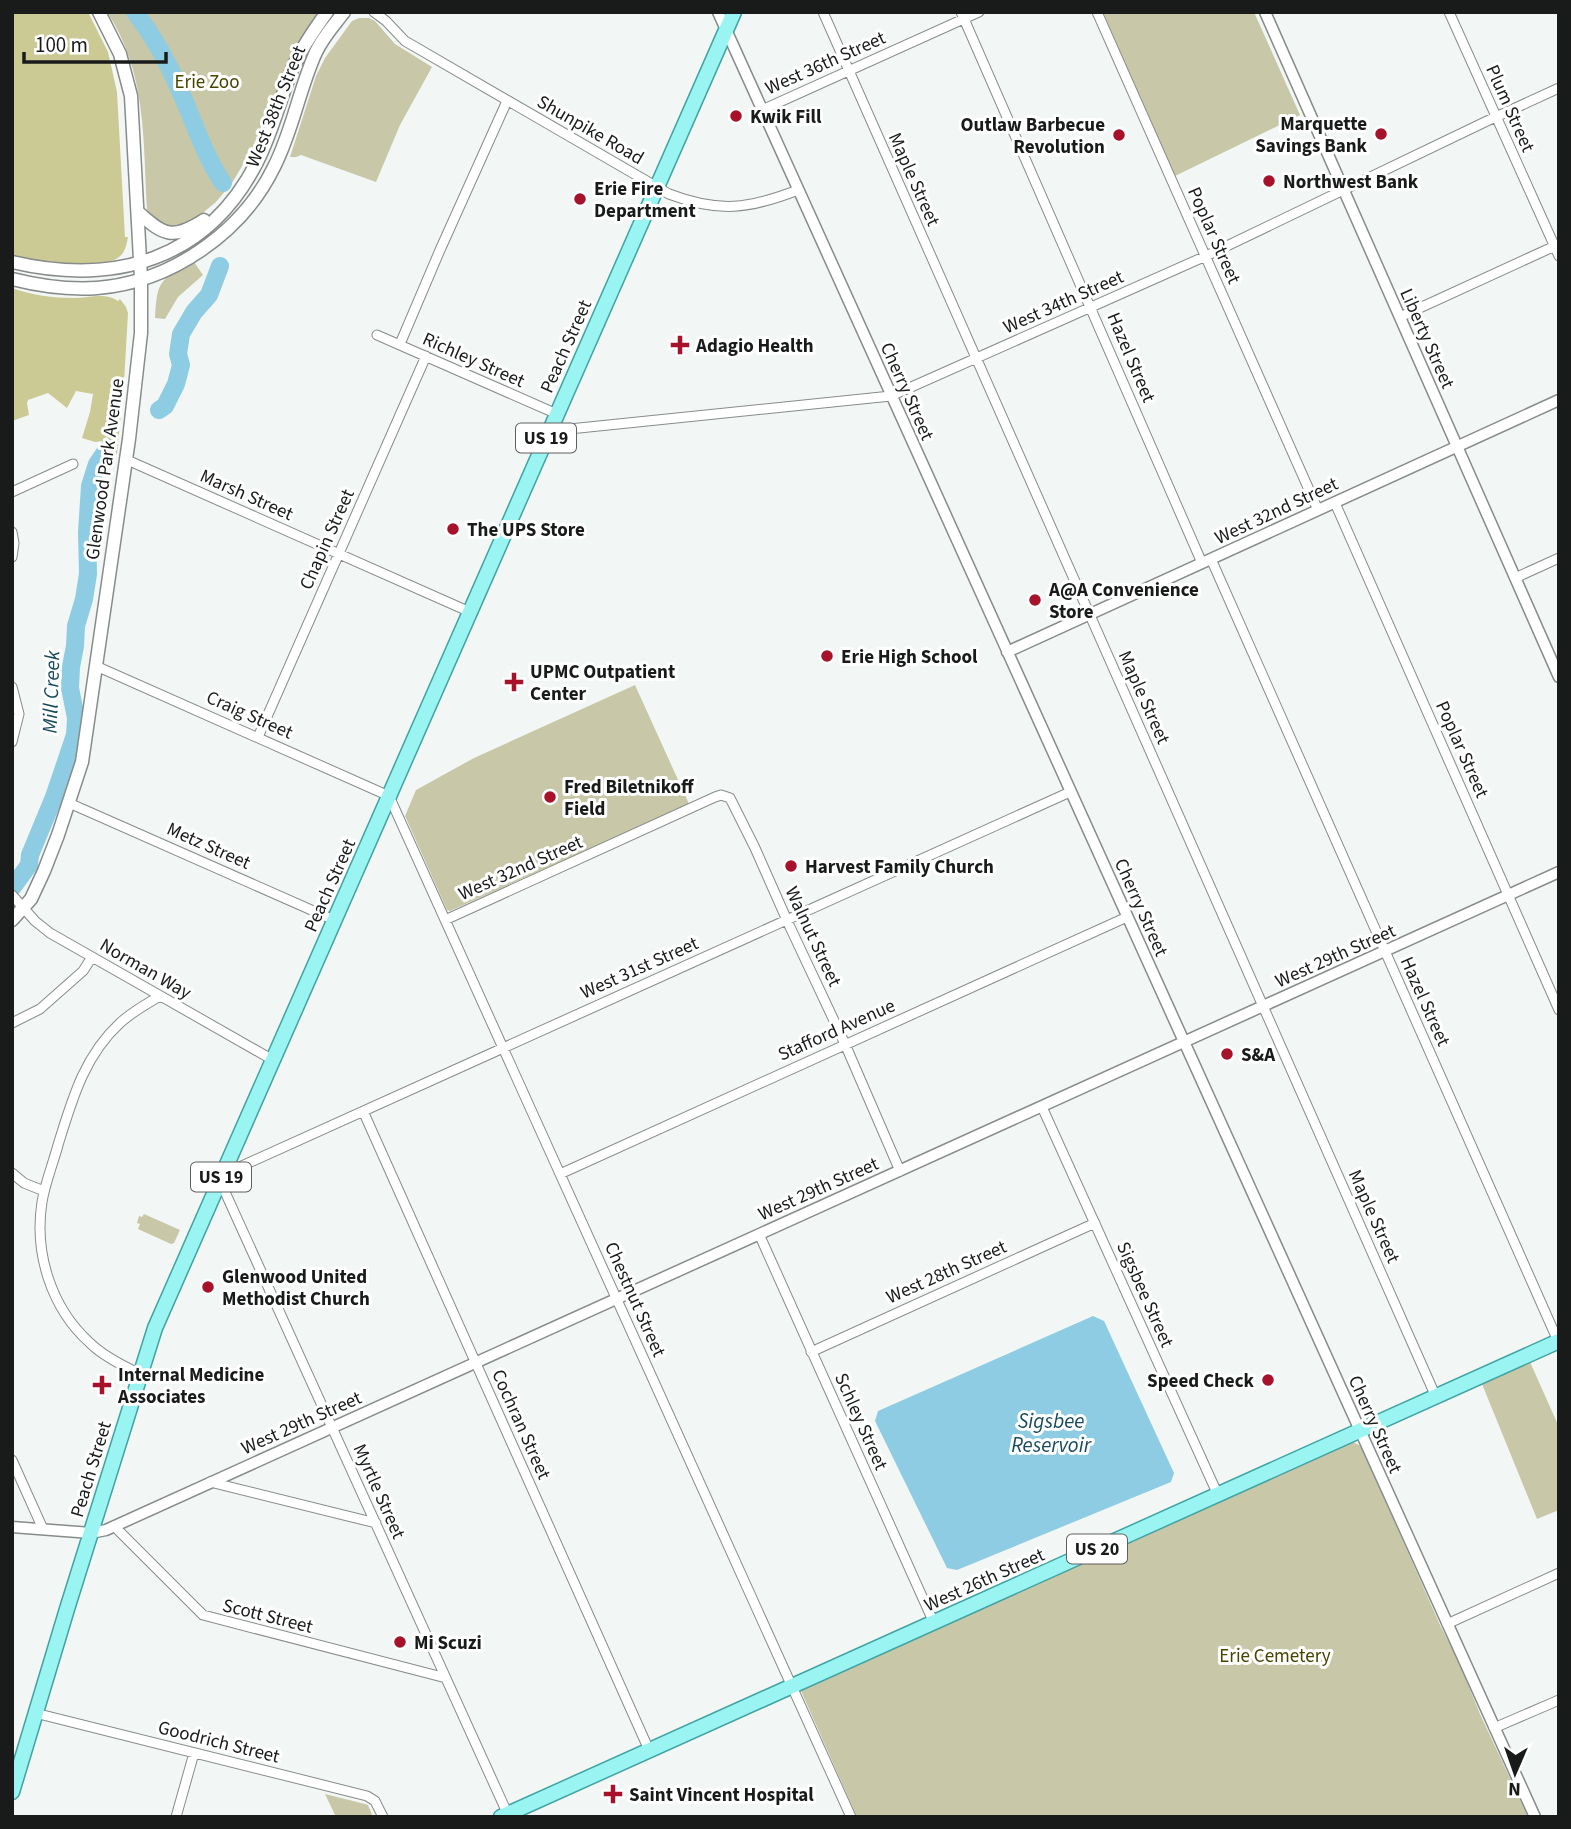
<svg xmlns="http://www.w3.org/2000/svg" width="1571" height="1829" font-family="'Source Sans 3',sans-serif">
	<rect width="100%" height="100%" fill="#f2f7f5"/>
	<!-- green -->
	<path fill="#c8c7a7" d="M107 12H319L296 49 276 99 263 122 251 151 232 183 216 202 193 221 185 226 168 229 151 217 147 210C143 141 147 72 107 12Z
		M1103 12H1254L1300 115 1175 176Z
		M359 18H369L375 21 395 44 432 67 400 125 376 182 301 155 296 157H290L316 76 325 58 352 21Z
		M194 262 203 275 178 297 165 319 155 318C157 280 160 279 194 262Z
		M635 685 689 804 450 911 447 910 405 816 416 790 474 758Z
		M144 1214 180 1230 174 1243 171 1244 138 1229 140 1224 137 1223 139 1216 142 1217Z
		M1530 1362 1559 1427V1510L1537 1519 1482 1384Z
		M1353 1442 1361 1446 1440 1625 1458 1660 1480 1714 1528 1817H857L801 1691Z
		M325 1794 365 1804 368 1805 373 1817H336Z"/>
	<!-- forest -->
	<path fill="#cbca95" d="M12 12H88L108 52 117 92 125 237H128C127 242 126 248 123 253 108 275 35 261 12 255Z
		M12 288C31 295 54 298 74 298 89 298 105 292 118 301L120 299 126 307 128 313 124 383 117 454 112 453 103 441 95 442 82 438 90 412 93 394 76 391 67 408 48 393 28 400 27 403 29 415 12 421Z"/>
	<!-- water -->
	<path fill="#8dcce2" d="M1093 1316 1104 1321 1174 1473 1171 1482 957 1570 947 1568 875 1421 878 1411Z"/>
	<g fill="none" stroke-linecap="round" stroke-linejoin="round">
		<!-- river -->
		<path stroke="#8dcce2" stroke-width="18" d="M135 12C154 37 169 64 181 93 195 124 204 155 223 183
			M159 410 165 406 176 384 181 365 178 354 181 334 194 312 209 295 220 266
			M12 888 29 865 30 855 54 797 75 735 76 718 70 688 71 667 75 646 76 626 84 599 88 574 87 532 90 486 97 464 108 448"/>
		<!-- minor casing -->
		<g stroke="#878c8a" stroke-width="11">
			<path id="minor" d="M374 12 386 21 405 41 669 194C719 213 749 209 798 190
				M823 12 1436 1397
				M961 12 1202 563
				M1097 12 1318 510
				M1449 12 1559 256
				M762 110 979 12
				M1400 317 1557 245
				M377 335 557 414
				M400 344 440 250 507 101
				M550 431 891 396 1206 256 1487 121 1559 88
				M125 459 470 612
				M12 492 73 464
				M1335 503 1559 1010
				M12 532 14 543 12 557
				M1211 559 1558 1341
				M1515 578 1559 558
				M96 666 389 796 851 1817
				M12 687 19 714 12 742
				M258 737 426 356
				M69 803 334 920
				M12 895 35 921 50 933 273 1060
				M445 920 715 797 721 795 730 798 755 848 790 927 845 1044 900 1171
				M12 1023 40 1009 83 971 92 957
				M1042 1107 1218 1495
				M363 1111 649 1750
				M12 1173 24 1183 44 1191
				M224 1174 1070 792
				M560 1174 1127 917
				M220 1181 509 1817
				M759 1234 934 1623
				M811 1352 1095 1223
				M140 1374C123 1366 103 1356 90 1343 51 1308 34 1253 42 1202 45 1183 53 1164 58 1145 72 1100 84 1056 120 1023 132 1012 146 1004 160 996
				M12 1460 43 1529
				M210 1482 376 1523
				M114 1526 203 1615 446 1678
				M1447 1624 1559 1573
				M35 1713 367 1796 375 1801 383 1817
				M1494 1728 1559 1700
				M176 1817 194 1753"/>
		</g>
		<!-- tertiary casing -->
		<g stroke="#878c8a" stroke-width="13">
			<path id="tertiary" d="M718 12 1535 1817
				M1265 12 1559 677
				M1007 652 1559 400
				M12 1527 91 1533 106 1530 1559 872"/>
		</g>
		<!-- secondary casing -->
		<g stroke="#878c8a" stroke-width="15">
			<path id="secondary" d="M138 212C164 236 173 240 204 220
				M12 262C115 286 207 260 257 162 273 131 280 98 293 67 302 47 314 30 327 12
				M12 279C40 286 68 290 97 288 171 282 242 233 274 167 293 130 299 89 316 52 323 37 334 25 344 12
				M12 920 31 899 44 871 58 835 82 762 129 439 141 333V278L131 96 120 54 99 12"/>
		</g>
		<!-- primary casing -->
		<g stroke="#41a3a1" stroke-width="17">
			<path id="primary" d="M12 1792 67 1609 155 1328 734 12
				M501 1817 1559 1341"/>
		</g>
		<!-- minor -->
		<use href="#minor" stroke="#fff" stroke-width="9"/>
		<!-- tertiary -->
		<use href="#tertiary" stroke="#fff" stroke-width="10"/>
		<!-- secondary -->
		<use href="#secondary" stroke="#fff" stroke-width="12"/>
		<!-- primary -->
		<use href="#primary" stroke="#9af4f2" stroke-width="14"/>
	</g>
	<!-- markers -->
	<g fill="#a8112a" stroke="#fff" stroke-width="2.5">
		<circle cx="736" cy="116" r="7"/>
		<circle cx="1381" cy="134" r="7"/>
		<circle cx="1119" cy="135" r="7"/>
		<circle cx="1269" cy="181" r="7"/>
		<circle cx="580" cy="199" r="7"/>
		<path d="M676.5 334.5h7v7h7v7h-7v7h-7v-7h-7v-7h7z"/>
		<circle cx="453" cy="529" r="7"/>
		<circle cx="1035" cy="600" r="7"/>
		<circle cx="827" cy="656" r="7"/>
		<path d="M510.5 671.5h7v7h7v7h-7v7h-7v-7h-7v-7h7z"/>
		<circle cx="550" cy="797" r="7"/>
		<circle cx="791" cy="866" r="7"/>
		<circle cx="1227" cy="1054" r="7"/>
		<circle cx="208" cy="1287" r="7"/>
		<circle cx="1268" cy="1380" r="7"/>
		<path d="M98.5 1374.5h7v7h7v7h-7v7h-7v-7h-7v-7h7z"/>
		<circle cx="400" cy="1642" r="7"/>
		<path d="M609.5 1783.5h7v7h7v7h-7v7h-7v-7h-7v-7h7z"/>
	</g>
	<g text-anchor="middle" stroke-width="6" stroke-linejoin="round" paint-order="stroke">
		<!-- shield labels -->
		<g fill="#fff" stroke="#5e5f5f" stroke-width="2">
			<rect x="516" y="423.5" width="60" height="29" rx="5"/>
			<rect x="191" y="1162.5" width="60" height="29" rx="5"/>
			<rect x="1067" y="1534.5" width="60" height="29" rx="5"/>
		</g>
		<g font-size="18" font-weight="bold" fill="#191b1a">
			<text x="546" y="444">US 19</text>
			<text x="221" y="1183">US 19</text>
			<text x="1097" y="1555">US 20</text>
		</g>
		<!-- street labels -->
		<g font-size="19" fill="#191b1a" stroke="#fff">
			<text transform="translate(825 62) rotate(-24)" y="7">West 36th Street</text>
			<text transform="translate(275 106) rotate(-68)" y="7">West 38th Street</text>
			<text transform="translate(1511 108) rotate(66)" y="7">Plum Street</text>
			<text transform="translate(591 129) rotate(30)" y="7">Shunpike Road</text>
			<text transform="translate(915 179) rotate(66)" y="7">Maple Street</text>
			<text transform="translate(1215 235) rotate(66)" y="7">Poplar Street</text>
			<text transform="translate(1063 301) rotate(-24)" y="7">West 34th Street</text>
			<text transform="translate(1428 338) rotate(66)" y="7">Liberty Street</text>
			<text transform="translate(565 346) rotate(-66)" y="7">Peach Street</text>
			<text transform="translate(1132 357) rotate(67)" y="7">Hazel Street</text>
			<text transform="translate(474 359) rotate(24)" y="7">Richley Street</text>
			<text transform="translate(908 391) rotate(66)" y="7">Cherry Street</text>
			<text transform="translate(104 469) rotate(-82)" y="7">Glenwood Park Avenue</text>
			<text transform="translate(247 494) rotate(24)" y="7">Marsh Street</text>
			<text transform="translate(1276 510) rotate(-25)" y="7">West 32nd Street</text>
			<text transform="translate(326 539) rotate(-66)" y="7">Chapin Street</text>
			<text transform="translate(1145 697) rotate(66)" y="7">Maple Street</text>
			<text transform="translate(250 714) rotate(24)" y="7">Craig Street</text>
			<text transform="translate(1463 749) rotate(66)" y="7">Poplar Street</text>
			<text transform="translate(209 845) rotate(24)" y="7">Metz Street</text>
			<text transform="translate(520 867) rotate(-24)" y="7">West 32nd Street</text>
			<text transform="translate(329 885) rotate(-66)" y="7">Peach Street</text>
			<text transform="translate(1142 907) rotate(66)" y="7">Cherry Street</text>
			<text transform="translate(814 936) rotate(65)" y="7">Walnut Street</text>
			<text transform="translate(1335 955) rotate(-24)" y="7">West 29th Street</text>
			<text transform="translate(639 967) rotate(-24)" y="7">West 31st Street</text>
			<text transform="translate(146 968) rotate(30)" y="7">Norman Way</text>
			<text transform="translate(1426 1001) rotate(66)" y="7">Hazel Street</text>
			<text transform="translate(836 1029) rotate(-24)" y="7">Stafford Avenue</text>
			<text transform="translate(818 1188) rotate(-24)" y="7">West 29th Street</text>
			<text transform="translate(1375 1216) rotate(66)" y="7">Maple Street</text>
			<text transform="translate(946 1271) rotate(-24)" y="7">West 28th Street</text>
			<text transform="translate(1146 1294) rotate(66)" y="7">Sigsbee Street</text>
			<text transform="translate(636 1299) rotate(66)" y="7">Chestnut Street</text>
			<text transform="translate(862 1421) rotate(66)" y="7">Schley Street</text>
			<text transform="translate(301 1422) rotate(-24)" y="7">West 29th Street</text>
			<text transform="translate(522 1424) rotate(66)" y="7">Cochran Street</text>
			<text transform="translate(1376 1424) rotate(66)" y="7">Cherry Street</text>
			<text transform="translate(90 1469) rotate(-73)" y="7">Peach Street</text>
			<text transform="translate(380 1491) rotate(66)" y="7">Myrtle Street</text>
			<text transform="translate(984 1579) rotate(-24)" y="7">West 26th Street</text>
			<text transform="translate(268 1615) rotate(14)" y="7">Scott Street</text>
			<text transform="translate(219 1741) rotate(14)" y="7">Goodrich Street</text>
		</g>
		<!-- park labels -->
		<g font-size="19" fill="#474400" stroke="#fff">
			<text x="207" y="88">Erie Zoo</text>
			<text x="1275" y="1662">Erie Cemetery</text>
		</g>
		<!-- poi labels -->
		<g font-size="19" font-weight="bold" fill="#191b1a" stroke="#fff" text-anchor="start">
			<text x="750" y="123">Kwik Fill</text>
			<text x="1367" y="130" text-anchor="end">Marquette<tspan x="1367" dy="22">Savings Bank</tspan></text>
			<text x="1105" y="131" text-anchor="end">Outlaw Barbecue<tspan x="1105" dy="22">Revolution</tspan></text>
			<text x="1283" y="188">Northwest Bank</text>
			<text x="594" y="195">Erie Fire<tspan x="594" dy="22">Department</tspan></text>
			<text x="696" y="352">Adagio Health</text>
			<text x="467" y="536">The UPS Store</text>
			<text x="1049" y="596">A@A Convenience<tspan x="1049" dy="22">Store</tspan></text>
			<text x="841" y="663">Erie High School</text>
			<text x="530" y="678">UPMC Outpatient<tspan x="530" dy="22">Center</tspan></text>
			<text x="564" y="793">Fred Biletnikoff<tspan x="564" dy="22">Field</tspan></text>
			<text x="805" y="873">Harvest Family Church</text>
			<text x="1241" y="1061">S&amp;A</text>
			<text x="222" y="1283">Glenwood United<tspan x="222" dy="22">Methodist Church</tspan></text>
			<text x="118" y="1381">Internal Medicine<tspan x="118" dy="22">Associates</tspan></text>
			<text x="1254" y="1387" text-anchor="end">Speed Check</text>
			<text x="414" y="1649">Mi Scuzi</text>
			<text x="629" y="1801">Saint Vincent Hospital</text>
		</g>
		<!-- water labels -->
		<g font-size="21" font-style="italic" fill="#164b5b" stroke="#fff">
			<text transform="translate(51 692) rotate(-88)" y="7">Mill Creek</text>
			<text x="1051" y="1428">Sigsbee<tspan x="1051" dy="24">Reservoir</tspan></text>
		</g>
	</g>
	<!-- border -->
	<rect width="1571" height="1829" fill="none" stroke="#191b1a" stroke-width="28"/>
	<!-- north arrow -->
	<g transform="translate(1515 1773) rotate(182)" stroke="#ffffff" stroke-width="5" paint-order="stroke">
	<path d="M0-5L12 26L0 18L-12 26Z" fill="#191b1a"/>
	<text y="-10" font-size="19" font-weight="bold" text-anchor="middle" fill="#191b1a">N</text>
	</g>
	<!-- scale -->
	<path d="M24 52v10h142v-10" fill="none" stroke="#191b1a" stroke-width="3.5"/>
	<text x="35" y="52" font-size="21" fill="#191b1a" stroke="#ffffff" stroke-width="5" paint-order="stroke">100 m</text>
</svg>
